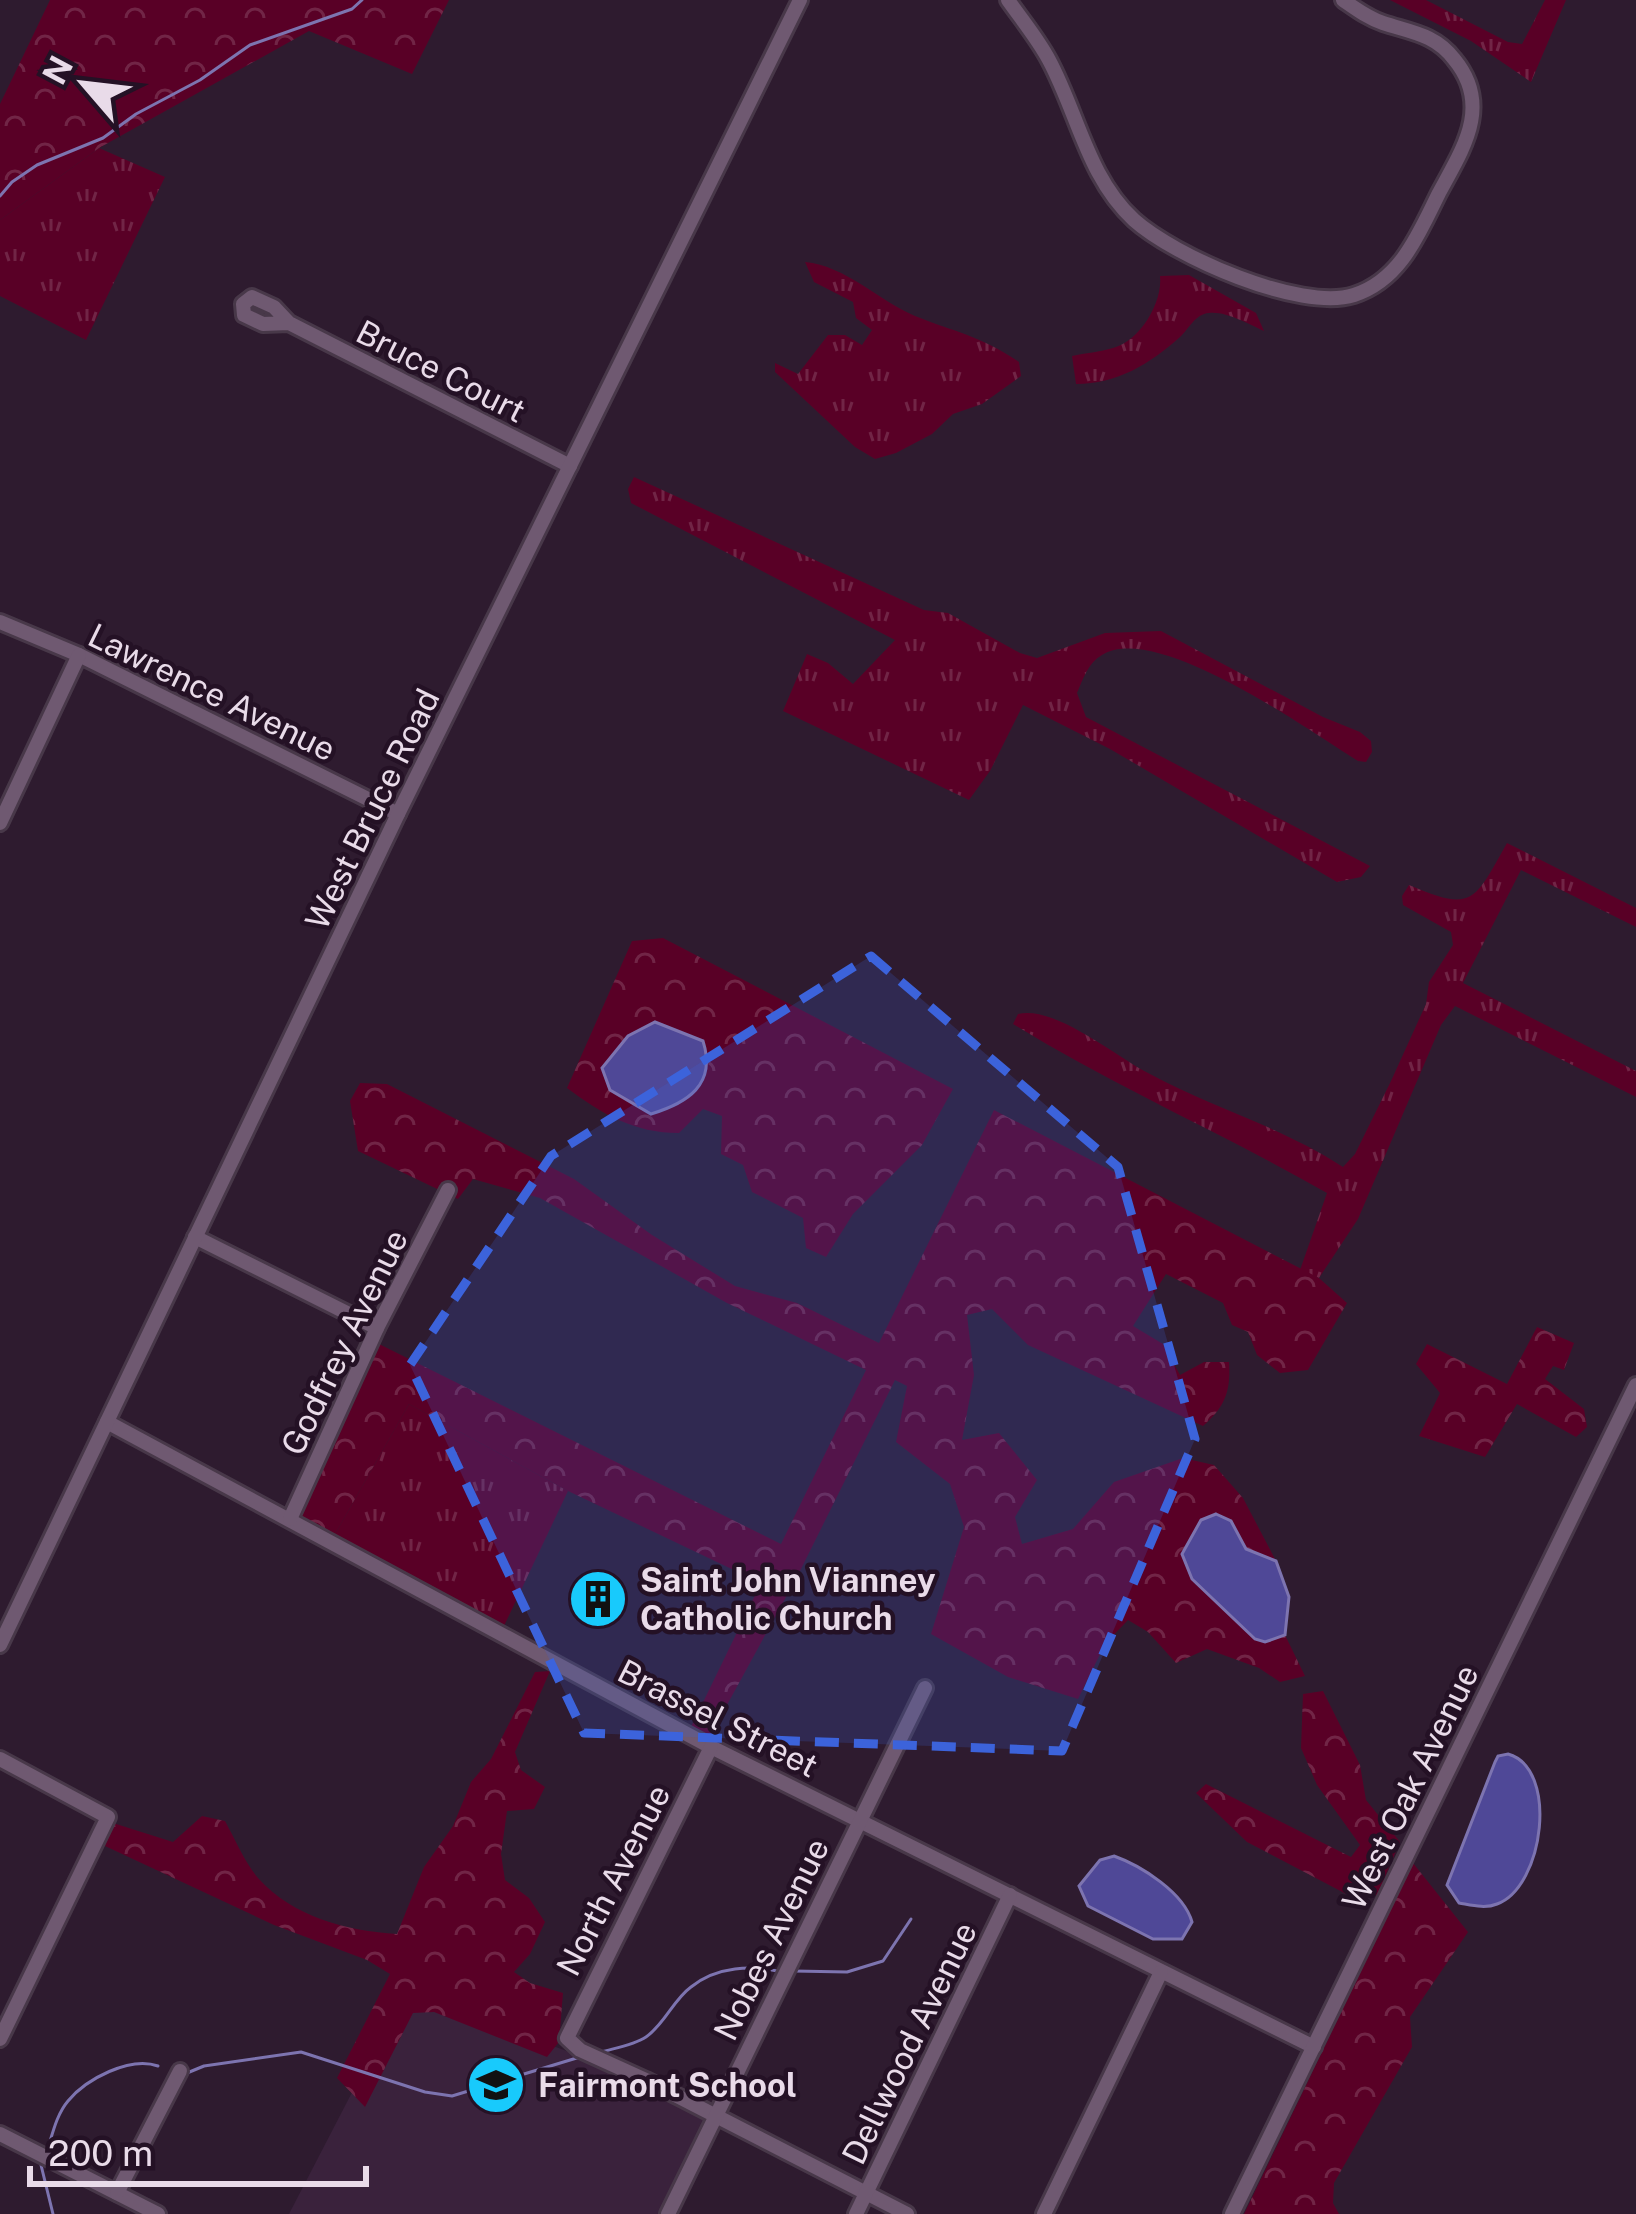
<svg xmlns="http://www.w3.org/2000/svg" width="1636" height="2214" font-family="'Public Sans',sans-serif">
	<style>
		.built { fill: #3a223c }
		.grass { fill: url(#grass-tufts) }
		.forest { fill: url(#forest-crowns) }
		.water { fill: #4f4897; stroke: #7d74b0; stroke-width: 3 }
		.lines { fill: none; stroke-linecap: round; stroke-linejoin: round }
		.stream { stroke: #7d74b0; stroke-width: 3 }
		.minor-casing { stroke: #483849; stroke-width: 20 }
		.minor { stroke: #6f5971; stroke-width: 14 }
		.marked { fill: #3c63db; fill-opacity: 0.2; stroke: #3c63db; stroke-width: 9; stroke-dasharray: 24 15; stroke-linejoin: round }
		.labels { text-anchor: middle; stroke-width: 9; stroke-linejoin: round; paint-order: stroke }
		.street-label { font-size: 33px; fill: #e9dbe9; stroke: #241125 }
		.poi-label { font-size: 33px; font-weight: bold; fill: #e9dbe9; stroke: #241125; text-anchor: start }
	</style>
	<defs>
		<pattern id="grass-tufts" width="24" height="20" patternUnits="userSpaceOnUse" patternTransform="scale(3)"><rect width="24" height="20" fill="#590026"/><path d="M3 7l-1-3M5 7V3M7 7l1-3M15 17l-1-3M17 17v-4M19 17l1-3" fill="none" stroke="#712546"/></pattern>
		<pattern id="forest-crowns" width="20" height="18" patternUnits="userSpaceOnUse" patternTransform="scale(3)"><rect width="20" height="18" fill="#590026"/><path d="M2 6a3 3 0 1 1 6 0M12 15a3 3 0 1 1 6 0" fill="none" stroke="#712546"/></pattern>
	</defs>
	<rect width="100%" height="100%" fill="#2e1b2f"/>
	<polygon class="built" points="404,1992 564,2050 707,2120 662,2214 289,2214"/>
	<g class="grass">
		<polygon points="1390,0 1426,0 1508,42 1522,44 1545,0 1566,0 1531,82 1471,41"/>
		<polygon points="99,148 165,177 86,340 0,296 0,220"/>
		<path d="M805 262C846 266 878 300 915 316 955 332 981 336 1019 362L1021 376 982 404 953 414 932 434 896 453 875 459 855 447 775 372V363L798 374 828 335H845L862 345 872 330 856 318 853 302 814 282Z"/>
		<path d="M1189 275 1256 313 1264 331C1248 324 1226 311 1209 313 1195 314 1189 329 1180 337 1150 364 1117 384 1076 384L1072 356C1085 353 1100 352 1113 348 1140 341 1163 302 1160 276Z"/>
		<path d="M634 477 924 610 948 613 1020 653 1037 658 1105 633 1161 631 1323 717 1360 732 1371 741 1372 752 1366 762 1358 761C1310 731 1156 621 1102 655 1088 663 1083 679 1077 693L1086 717 1370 866 1361 877 1337 882 1110 749 1023 705 990 771 969 800 783 711 807 654 828 663 853 684 895 640 631 503 628 489Z"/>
		<path d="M1507 843 1636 908V927L1521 870 1463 983 1636 1071V1097L1455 1006 1441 1025 1358 1219 1319 1278 1300 1270 1327 1193C1224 1134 1115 1087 1013 1024L1018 1014C1055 1005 1116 1057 1150 1074 1213 1108 1282 1127 1343 1167L1355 1154 1391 1081 1426 1004 1429 982 1453 945 1451 932 1403 905 1402 896 1409 885C1474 913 1474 901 1507 843Z"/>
		<polygon points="409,1404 568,1491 503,1628 334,1536"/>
	</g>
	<g class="forest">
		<polygon points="50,0 449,0 412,74 309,31 99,148 0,220 0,104"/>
		<path d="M663 938 953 1089 922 1145 853 1214 826 1257 806 1248 803 1218 752 1192 743 1165 721 1154 722 1116 703 1109 679 1133C634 1133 602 1114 567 1088L632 941Z"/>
		<path d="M360 1083 387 1084 574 1179 652 1235 735 1286 797 1303 879 1343 994 1110 1319 1278 1347 1303 1308 1370 1280 1373 1257 1355 1248 1332 1232 1325 1223 1303 1166 1274 1133 1326 1163 1344 1180 1375 1204 1362H1229C1231 1391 1225 1407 1203 1426L1028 1345 992 1309 967 1315 974 1375 962 1440 999 1433 1037 1480 1015 1517 1022 1544 1073 1529 1114 1482 1183 1458 1214 1465 1243 1498 1276 1561 1246 1549 1231 1521 1265 1642 1285 1635 1305 1676 1280 1682 1259 1668 1207 1649 1176 1663 1148 1632 1128 1620 1105 1644 1078 1699 1008 1677 931 1634 964 1527 950 1484 896 1442 907 1386 895 1380 798 1575 710 1736 691 1727 761 1583 568 1491 409 1404 334 1536 295 1515 377 1343 781 1544 866 1370 727 1303 540 1198 473 1179 458 1199 358 1151 350 1101Z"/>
		<polygon points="1537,1327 1574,1343 1564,1370 1553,1366 1545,1379 1584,1409 1587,1427 1576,1437 1517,1404 1485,1457 1419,1436 1440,1393 1416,1364 1427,1344 1507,1384"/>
		<path d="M550 1671 515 1752 521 1770 545 1787 534 1809 507 1811 501 1854 505 1880 529 1898 545 1922 530 1954 514 1972 530 1983 563 1993 559 2042 547 2057 434 2012 413 2013 365 2107 337 2078 390 1974 367 1960 274 1925 105 1846 113 1823 173 1842 202 1816 225 1821C235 1839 245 1863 258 1878 293 1917 347 1931 397 1934L424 1867 453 1826 471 1782 491 1759 535 1672Z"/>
		<polygon points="1323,1691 1360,1765 1366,1800 1400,1842 1377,1895 1350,1896 1247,1842 1196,1793 1206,1784 1351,1857 1360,1845 1317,1785 1301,1748 1303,1694"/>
		<polygon points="1413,1863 1468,1932 1410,2017 1412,2047 1334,2183 1333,2203 1339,2214 1244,2214"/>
	</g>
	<g class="water">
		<path d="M655 1022 703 1041C717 1085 687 1103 651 1114L610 1090 602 1068 628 1036Z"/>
		<polygon points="1216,1514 1231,1521 1246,1549 1276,1561 1289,1597 1285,1635 1265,1642 1255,1639 1192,1579 1182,1554 1201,1520"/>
		<path d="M1508 1754C1559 1768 1544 1887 1497 1904 1485 1909 1471 1905 1459 1903L1447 1885 1495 1762 1498 1756Z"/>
		<path d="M1114 1856C1142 1866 1184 1893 1192 1922L1182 1939H1153L1088 1906 1079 1886 1100 1860Z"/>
	</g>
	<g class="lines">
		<g class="stream">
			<polyline points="0,196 12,182 37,165 103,138 136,114 200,80 250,45 352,9 362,0"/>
			<polyline points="794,1971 847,1972 883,1961 911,1919"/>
			<path d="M601 2052C615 2048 634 2045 646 2037 665 2024 673 2000 691 1987 717 1966 752 1965 782 1972"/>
			<polyline points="187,2073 204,2066 301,2052 425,2092 452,2096 580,2057"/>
			<path d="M48 2148C53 2132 57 2114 68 2101 86 2079 130 2056 158 2066"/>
			<polyline points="41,2165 53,2214"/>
		</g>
		<defs>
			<g id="minor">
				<path d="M1008 0C1022 20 1038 39 1049 60 1078 114 1088 178 1134 220 1174 256 1300 312 1354 295 1401 280 1419 233 1439 193 1462 150 1493 106 1454 59 1435 34 1410 32 1383 23 1368 18 1356 9 1343 0"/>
				<polyline points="289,323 263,324 244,315 243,304 252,297 274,307 289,323 570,466"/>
				<polyline points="0,622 79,655 398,814"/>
				<polyline points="0,823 79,655"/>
				<polyline points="195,1237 377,1328"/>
				<polyline points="107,1422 711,1747 1314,2047"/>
				<polyline points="290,1519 377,1328 448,1190"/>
				<polyline points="0,1645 398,814 800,0"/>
				<polyline points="711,1747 567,2038 580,2050 646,2080 907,2214"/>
				<polyline points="0,1759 108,1817 0,2039"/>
				<polyline points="0,2134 158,2214"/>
				<polyline points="117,2193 180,2071"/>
				<polyline points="668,2214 925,1688"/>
				<polyline points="856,2214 1010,1895"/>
				<polyline points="1044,2214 1161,1972"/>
				<polyline points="1232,2214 1636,1385"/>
			</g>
		</defs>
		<use href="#minor" class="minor-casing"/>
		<use href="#minor" class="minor"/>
	</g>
	<path class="marked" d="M871 956 1118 1167 1195 1439 1062 1751 584 1733 410 1365 551 1156Z"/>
	<defs>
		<symbol id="building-disc" viewBox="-11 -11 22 22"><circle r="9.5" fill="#18cafc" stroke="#241125"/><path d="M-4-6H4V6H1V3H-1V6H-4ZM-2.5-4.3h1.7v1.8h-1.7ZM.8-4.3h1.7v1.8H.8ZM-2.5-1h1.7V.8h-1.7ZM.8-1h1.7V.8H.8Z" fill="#111"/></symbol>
		<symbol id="school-disc" viewBox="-11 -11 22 22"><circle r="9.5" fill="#18cafc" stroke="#241125"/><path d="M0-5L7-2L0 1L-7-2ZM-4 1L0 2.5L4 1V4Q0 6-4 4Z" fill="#111"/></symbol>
	</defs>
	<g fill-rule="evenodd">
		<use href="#building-disc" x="565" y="1566" width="66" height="66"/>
		<use href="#school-disc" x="463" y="2052" width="66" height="66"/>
	</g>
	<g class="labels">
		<g class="street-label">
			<text transform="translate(441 371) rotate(27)" y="12">Bruce Court</text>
			<text transform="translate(212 692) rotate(26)" y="12">Lawrence Avenue</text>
			<text transform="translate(372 809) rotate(-64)" y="12">West Bruce Road</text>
			<text transform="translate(344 1342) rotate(-64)" y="12">Godfrey Avenue</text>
			<text transform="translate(718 1718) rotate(27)" y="12">Brassel Street</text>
			<text transform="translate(1410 1787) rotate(-64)" y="12">West Oak Avenue</text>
			<text transform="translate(613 1880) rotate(-63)" y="12">North Avenue</text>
			<text transform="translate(771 1939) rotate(-64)" y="12">Nobes Avenue</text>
			<text transform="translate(909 2043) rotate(-64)" y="12">Dellwood Avenue</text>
		</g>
		<g class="poi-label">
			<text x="640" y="1592">Saint John Vianney<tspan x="640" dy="38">Catholic Church</tspan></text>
			<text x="538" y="2097">Fairmont School</text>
		</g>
	</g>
	<g transform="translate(84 84) rotate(298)" stroke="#241125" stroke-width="9" paint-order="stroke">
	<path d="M0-9L21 45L0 30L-21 45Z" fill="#e9dbe9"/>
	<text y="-18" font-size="33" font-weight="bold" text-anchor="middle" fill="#e9dbe9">N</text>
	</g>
	<path d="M30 2166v18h336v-18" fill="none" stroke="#e9dbe9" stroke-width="6"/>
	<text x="48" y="2166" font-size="36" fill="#e9dbe9" stroke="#241125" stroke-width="9" paint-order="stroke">200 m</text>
</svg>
